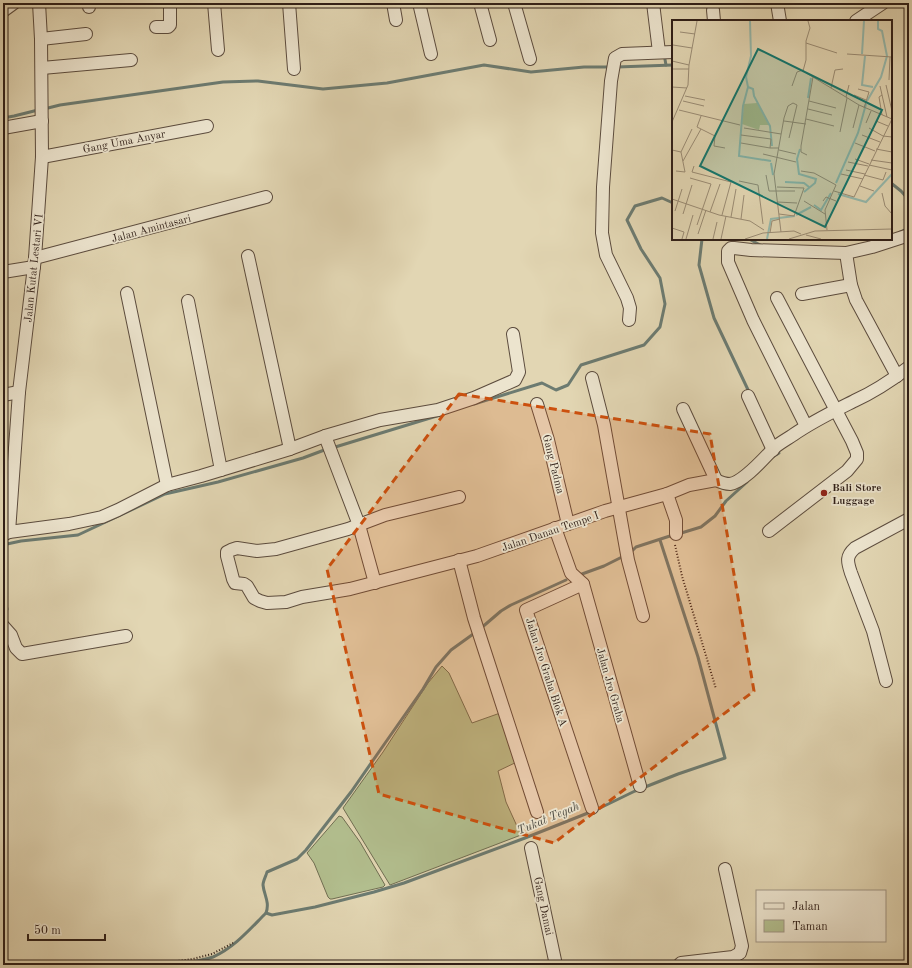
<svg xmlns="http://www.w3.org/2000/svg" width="912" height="968" font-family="'Old Standard TT',serif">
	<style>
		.green { fill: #b2be8e; stroke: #706e52 }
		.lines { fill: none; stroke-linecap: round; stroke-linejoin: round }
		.stream { stroke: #6c7b71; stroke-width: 3 }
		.minor-casing { stroke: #5c4c3e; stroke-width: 14 }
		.path { stroke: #2f1e17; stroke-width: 2; stroke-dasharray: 1 2; stroke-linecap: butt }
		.minor { stroke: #ece4ce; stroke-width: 12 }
		.marked { fill: #cc500e; fill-opacity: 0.2; stroke: #cc500e; stroke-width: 3; stroke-dasharray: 8 5; stroke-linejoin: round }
		.poi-dot { fill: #8f2418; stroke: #ece4ce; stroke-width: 1.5 }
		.labels { text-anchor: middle; stroke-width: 3.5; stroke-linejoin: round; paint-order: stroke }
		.street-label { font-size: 11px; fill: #2f1e17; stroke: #ece4ce }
		.poi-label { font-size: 11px; font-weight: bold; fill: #2f1e17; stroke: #ece4ce; text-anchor: start }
		.water-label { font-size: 12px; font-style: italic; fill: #4e4c44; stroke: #ece4ce }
		.inset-river { fill: none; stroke: #95b9ad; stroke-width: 2 }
		.inset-road { fill: none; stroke: #9a8c75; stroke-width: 1 }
		.view { fill: #0f766e; fill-opacity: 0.15; stroke: #0f766e; stroke-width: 2 }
		.inset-edge { fill: none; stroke: #2f1e17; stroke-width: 2 }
	</style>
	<rect width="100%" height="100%" fill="#e2d6b3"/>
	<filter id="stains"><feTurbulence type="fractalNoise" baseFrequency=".005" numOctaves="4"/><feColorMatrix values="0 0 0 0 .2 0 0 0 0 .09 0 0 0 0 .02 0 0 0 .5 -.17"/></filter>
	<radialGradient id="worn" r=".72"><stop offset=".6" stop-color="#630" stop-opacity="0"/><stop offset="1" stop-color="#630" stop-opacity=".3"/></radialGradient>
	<g class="green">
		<polygon points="442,666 449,673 472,723 503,712 519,761 498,771 506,802 521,835 390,885 343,808 383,752 428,683"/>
		<polygon points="339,816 342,817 360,842 385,885 383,887 332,899 330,899 328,897 314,863 307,853"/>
	</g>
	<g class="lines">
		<g class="stream">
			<polyline points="664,54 666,65"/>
			<polyline points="617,67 673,65"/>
			<polyline points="44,109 60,105 223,82 258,81 323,89 387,83 484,65 531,72 584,67 611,67"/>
			<polyline points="3,118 14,116 38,110"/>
			<polyline points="891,183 901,191 909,200"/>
			<polyline points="900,232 909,228"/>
			<polyline points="702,239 699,265 714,318 750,394"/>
			<polyline points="749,239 762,246"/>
			<polyline points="474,404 542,383 556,390 568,385 581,365 644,345 660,327 665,304 660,278 641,249 627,220 635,206 662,198 673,203"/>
			<polyline points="332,448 440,415"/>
			<polyline points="771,458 779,453"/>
			<polyline points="678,534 701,527 715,516 726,501 747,482"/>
			<polyline points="3,548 7,544 21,541 78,535 165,494 218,482 303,458 327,449"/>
			<polyline points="631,552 636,547 673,535"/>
			<polyline points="582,574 604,566 624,556"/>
			<polyline points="3,592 7,609 3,621"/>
			<polyline points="480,629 501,611 511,605 566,580"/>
			<polyline points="266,913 272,915 315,907 374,892 404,883 525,838 598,809 635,791 678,774 725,758 698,657 660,540"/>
			<path d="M170 965C184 963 199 962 213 957 234 948 250 929 266 913 270 902 264 895 263 885 263 881 266 876 267 872L297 859 306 850 351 792 383 746 423 689 436 667 451 650 476 632"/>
		</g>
		<defs>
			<g id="minor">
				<polyline points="89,3 89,7"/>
				<polyline points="214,3 218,50"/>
				<polyline points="289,3 294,69"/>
				<polyline points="393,3 396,20"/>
				<polyline points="419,3 431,54"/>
				<polyline points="480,3 490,40"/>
				<polyline points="514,3 530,59"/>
				<polyline points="653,3 659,52"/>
				<polyline points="777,3 780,21"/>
				<polyline points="713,10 714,21"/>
				<polyline points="3,11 14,3"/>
				<polyline points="856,21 883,3"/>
				<polyline points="156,27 168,27 170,25 170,3"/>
				<polyline points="41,39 86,34"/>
				<polyline points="42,68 131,60"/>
				<polyline points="3,128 42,121"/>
				<polyline points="42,157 207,126"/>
				<polyline points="846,253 851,285 856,300 897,376"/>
				<polyline points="248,256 290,449"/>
				<polyline points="35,258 266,197"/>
				<polyline points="3,272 34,267"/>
				<polyline points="127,293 167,485"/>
				<polyline points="802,294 851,285"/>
				<polyline points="188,301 221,470"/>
				<polyline points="629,320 630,308 627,298 606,255 602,233 603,187 611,81 615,58 622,54 673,52"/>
				<polyline points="592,378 604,425 628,560 643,616"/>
				<polyline points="3,395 19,392"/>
				<polyline points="748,396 773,450"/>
				<polyline points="537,404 548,440 568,524"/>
				<polyline points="683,409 716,480"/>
				<polyline points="806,426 753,320 728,262 728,251 731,248 734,248 751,250 846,253 872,247 909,235"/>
				<polyline points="325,436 359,525 375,583"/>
				<polyline points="667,494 676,520 676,534"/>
				<path d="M459 497 385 515 348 529 276 549 257 551 237 548 231 550 227 552V556L233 579 235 583 244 584 247 586 254 598 260 601 267 603 286 602 302 597 350 589 477 556 605 511 667 494 689 485 716 480C720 482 725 484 730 484 744 482 765 457 775 447 780 443 787 439 793 435 813 421 832 412 854 401 874 392 892 380 909 367"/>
				<polyline points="555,528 571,573 583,584 526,610 592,808"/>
				<polyline points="769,531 847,471 857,459 857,453 852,441 777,298"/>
				<polyline points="9,532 19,392 35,258 42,157 41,39 39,3"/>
				<polyline points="3,535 9,532 69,524 102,517 118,510 167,485 201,476 290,449 325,436 380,420 438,410 474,398 515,380 519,372 513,334"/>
				<polyline points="459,560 474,618 537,812"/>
				<polyline points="583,584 640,786"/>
				<polyline points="3,626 11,635 16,648 22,654 126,636"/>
				<path d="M886 681 873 631 851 573C847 561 846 556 855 548L909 519"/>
				<polyline points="531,848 556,965"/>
				<polyline points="679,965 681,963 733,957 740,953 742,946 725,869"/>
			</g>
		</defs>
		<use href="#minor" class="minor-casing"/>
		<g class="path">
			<polyline points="675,545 682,576 716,689"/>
			<polyline points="146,965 193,959 212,954 233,943"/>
		</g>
		<use href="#minor" class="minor"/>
	</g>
	<path class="marked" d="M459 394 710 434 754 691 554 843 379 794 327 569Z"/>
	<circle class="poi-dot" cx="824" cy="493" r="4"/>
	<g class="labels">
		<g class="street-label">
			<text transform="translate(124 141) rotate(-11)" y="4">Gang Uma Anyar</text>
			<text transform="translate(151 228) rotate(-15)" y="4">Jalan Amintasari</text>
			<text transform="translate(33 268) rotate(-84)" y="4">Jalan Kutat Lestari VI</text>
			<text transform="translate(554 464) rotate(76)" y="4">Gang Padma</text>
			<text transform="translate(550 531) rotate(-19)" y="4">Jalan Danau Tempe I</text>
			<text transform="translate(547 672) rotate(72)" y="4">Jalan Jro Graha Blok A</text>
			<text transform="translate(611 685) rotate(74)" y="4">Jalan Jro Graha</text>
			<text transform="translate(544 906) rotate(78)" y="4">Gang Damai</text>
		</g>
		<g class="poi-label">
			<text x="832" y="491">Bali Store<tspan x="832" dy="13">Luggage</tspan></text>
		</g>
		<g class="water-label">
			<text transform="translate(548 818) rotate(-23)" y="4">Tukat Tegah</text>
		</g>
	</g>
	<g transform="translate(672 20)">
		<rect width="220" height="220" fill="#e2d6b3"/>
		<path d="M85 83 97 105H88L87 110 70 104 72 84Z" fill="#b2be8e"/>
		<path class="inset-river" d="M78 1 79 36 74 57 76 67 71 86 67 136 99 141M190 34 192 1M193 36 190 65 201 67M76 67 81 69 82 76 98 106 100 126M136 78 139 58M195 81 209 57 215 36 210 11 206 9V1M128 129 125 139 127 154 144 159 143 163 132 172M99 143 101 155M113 162 132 163 137 167M164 163 186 113 194 84M166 174 194 182 220 154M142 185 149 190 159 173M124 195 139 187M95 219 99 199 123 196"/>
		<path class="inset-road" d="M136 1 138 8 134 21V40L131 51 187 85 220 99 182 177 162 171M8 12 23 14M134 23 165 33M1 25 20 28M175 34 220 37M0 41 17 45M0 49H17M217 60 218 37M214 65 220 91M120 66 125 52 131 50M208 66 215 97M0 67 15 68M159 68 163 50 171 49M186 69 197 72 192 88M182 75 194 80M13 76 33 80M174 77 177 65M11 81 32 86M137 81 164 88M136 89 160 95M7 90 68 105M210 95 207 77 210 75M29 96 25 107 43 116 42 126 53 128M134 99 162 106M112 101 134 104M204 101 216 106M0 102 16 65 17 45 25 1M194 103 199 91M72 108 109 114M181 108 187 85M197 108 211 116 220 117M168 112 175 78M69 115 99 119 98 128H107M190 115 208 122M69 123 98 128M183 123 203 131M204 129 220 132M0 130 9 132 20 109M107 130 124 134M91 134 124 142M135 135 129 132V126L141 57M183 139 197 144M199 140 220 143M11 141 29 109M176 142 196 146M197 145 220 150M22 146 20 152 59 162 50 195M174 150 193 154M4 151 13 152 9 132M129 151 142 153 164 165 153 190 155 210M169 154 191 159M94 155 97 171H123M192 155 211 160 214 152M18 158 39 164 25 205M67 161 86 165 91 204M188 166 202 171M105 167 132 168 122 196 107 194M210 173 213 186 220 194M0 179 47 195 78 201 92 210M132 181 153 194M151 181 154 177 164 181M105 182 125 183M3 191 10 169M38 192 48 164M11 194 20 165M59 197 64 169M69 199 72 175M0 208 12 212 10 219M109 212 102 154 112 98 116 86 121 83 125 85 117 118M98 213 100 201 108 199M26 214 34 190M134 215 149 219M14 219 21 195M41 219 45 202M49 219 54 196M73 219 91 213 122 211 129 214M117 219 143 211 220 209"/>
		<path class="view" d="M86 29 210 90 153 207 28 146Z"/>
		<rect width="220" height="220" class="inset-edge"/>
	</g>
	<rect width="912" height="968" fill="none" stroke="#e2d6b3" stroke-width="16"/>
	<rect x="4" y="4" width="904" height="960" fill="none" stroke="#2f1e17" stroke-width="2"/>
	<rect x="8" y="8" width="896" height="952" fill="none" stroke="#2f1e17"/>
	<rect x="756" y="890" width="130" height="52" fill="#ece4ce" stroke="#a09585"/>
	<rect x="764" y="903" width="20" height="6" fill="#ece4ce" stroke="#a09585"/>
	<text x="792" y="910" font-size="12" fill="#2f1e17">Jalan</text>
	<rect x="764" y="920" width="20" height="12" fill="#b2be8e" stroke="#a09585"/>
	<text x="792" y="930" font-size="12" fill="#2f1e17">Taman</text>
	<path d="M28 934v6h77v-6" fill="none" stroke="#2f1e17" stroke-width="2"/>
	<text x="34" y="934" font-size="12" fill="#2f1e17" stroke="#ece4ce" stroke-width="3" paint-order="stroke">50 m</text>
	<rect width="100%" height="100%" filter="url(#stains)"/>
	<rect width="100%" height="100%" fill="url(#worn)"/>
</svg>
